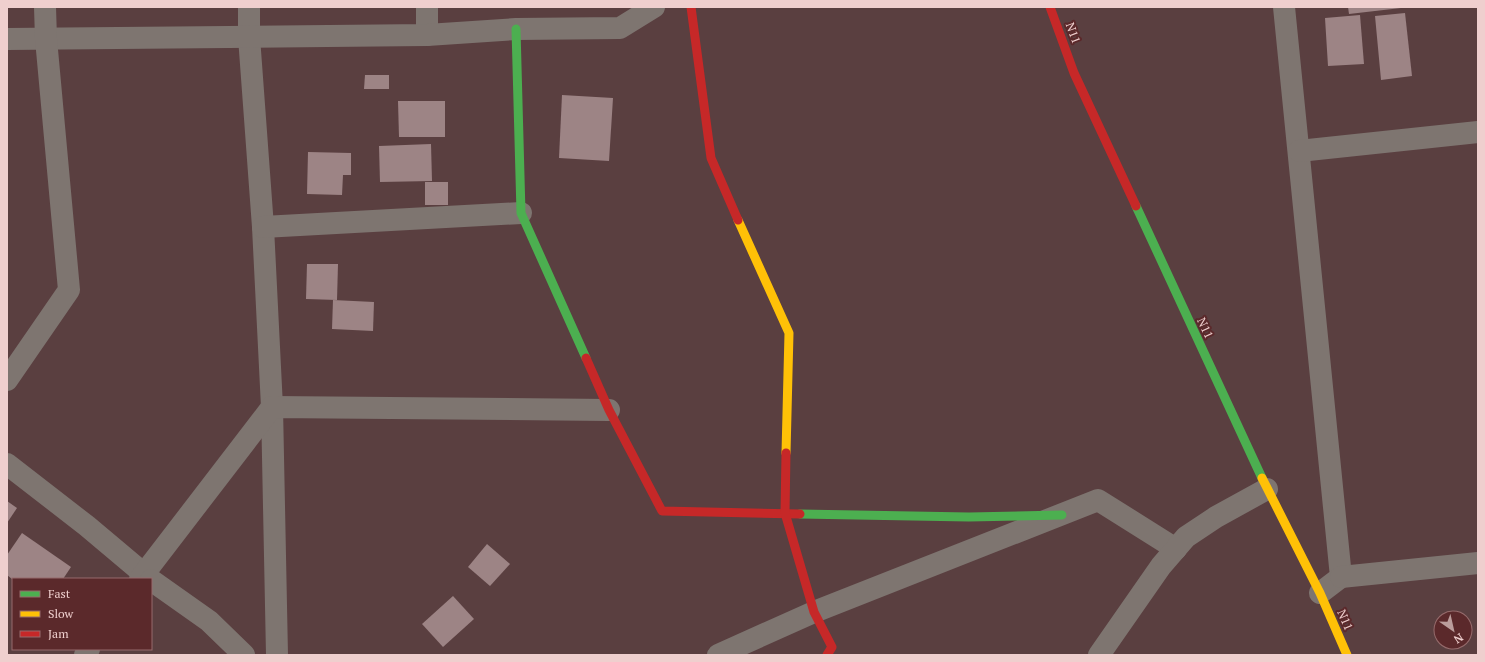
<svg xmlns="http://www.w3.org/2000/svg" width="1485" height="662" font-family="'PT Serif',serif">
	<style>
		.building { fill: #9d8485 }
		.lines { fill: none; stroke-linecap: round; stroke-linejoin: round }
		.street { stroke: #7e7570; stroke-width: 22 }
		.fast { stroke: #4caf50; stroke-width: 9 }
		.slow { stroke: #ffc107; stroke-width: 9 }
		.jam { stroke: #c62828; stroke-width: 9 }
		.labels { text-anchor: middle; stroke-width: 4; stroke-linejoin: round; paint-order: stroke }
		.street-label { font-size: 12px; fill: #efcfce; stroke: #5b292b }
	</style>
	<rect width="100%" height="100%" fill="#5a3f40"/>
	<g class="building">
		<polygon points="1348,7 1401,7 1401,8 1349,14"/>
		<polygon points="1405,13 1412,76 1381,80 1375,16"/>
		<polygon points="1360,15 1364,64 1328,66 1325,18"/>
		<polygon points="365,75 389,75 389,89 364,89"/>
		<polygon points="562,95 613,98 609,161 559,158"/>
		<polygon points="398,101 445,101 445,137 399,137"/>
		<polygon points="431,144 432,181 380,182 379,146"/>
		<polygon points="308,152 351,153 351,175 343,175 342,195 307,194"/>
		<rect x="425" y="182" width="23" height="23"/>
		<polygon points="307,264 338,264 337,300 306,299"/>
		<polygon points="333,300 374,302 373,331 332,329"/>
		<polygon points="7,501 17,508 7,523"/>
		<polygon points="22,533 71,567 63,579 12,579 7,575 7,555"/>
		<polygon points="487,544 510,564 490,586 468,567"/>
		<polygon points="453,596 474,619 443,647 422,624"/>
	</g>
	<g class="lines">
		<g class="street">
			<polyline points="249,7 249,37 263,227 272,407 277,655"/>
			<polyline points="1284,7 1341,577 1320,593"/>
			<polyline points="427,35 427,7"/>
			<polyline points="7,39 427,35 516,29 620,28 654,7"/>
			<polyline points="1299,151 1478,132"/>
			<polyline points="263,227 521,213"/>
			<polyline points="7,380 69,290 46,39 45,7"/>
			<polyline points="7,464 87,526 150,579"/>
			<polyline points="1341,577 1478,563"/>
			<polyline points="140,579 272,407 609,410"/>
			<polyline points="151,580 209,621 244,655"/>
			<polyline points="85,655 89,649"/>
			<polyline points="718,655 814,612 1098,500 1176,549"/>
			<polyline points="1099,655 1161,566 1186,537 1216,517 1267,489"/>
		</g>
		<g class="fast">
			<polyline points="516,29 521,213 586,358"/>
			<polyline points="1136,206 1262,478"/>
			<polyline points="800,514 969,517 1062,515"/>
		</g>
		<g class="slow">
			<polyline points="738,220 789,333 786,453"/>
			<polyline points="1262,478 1320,593 1347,655"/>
		</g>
		<g class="jam">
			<polyline points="691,7 711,158 738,220"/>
			<polyline points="1050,7 1074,73 1136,206"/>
			<polyline points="586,358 609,410 662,511 800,514"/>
			<polyline points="786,453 785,513 814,612 832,647 827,655"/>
		</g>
	</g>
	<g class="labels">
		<g class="street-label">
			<text transform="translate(1073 33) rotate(70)" y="4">N11</text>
			<text transform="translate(1205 328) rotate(65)" y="4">N11</text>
			<text transform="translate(1345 620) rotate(67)" y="4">N11</text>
		</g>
	</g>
	<rect width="1485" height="662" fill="none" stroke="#efcfce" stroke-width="16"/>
	<rect x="12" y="578" width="140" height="72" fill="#5b292b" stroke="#966b6c"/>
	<rect x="20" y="591" width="20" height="6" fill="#4caf50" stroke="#966b6c"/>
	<text x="48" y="598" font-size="12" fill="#efcfce">Fast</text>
	<rect x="20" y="611" width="20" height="6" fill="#ffc107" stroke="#966b6c"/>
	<text x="48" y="618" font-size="12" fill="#efcfce">Slow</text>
	<rect x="20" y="631" width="20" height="6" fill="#c62828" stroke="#966b6c"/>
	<text x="48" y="638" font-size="12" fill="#efcfce">Jam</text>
	<g transform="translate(1453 630) rotate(146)"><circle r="19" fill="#5b292b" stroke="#966b6c"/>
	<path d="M0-3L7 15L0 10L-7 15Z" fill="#bb9d9c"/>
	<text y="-6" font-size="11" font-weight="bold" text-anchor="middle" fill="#efcfce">N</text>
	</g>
</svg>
